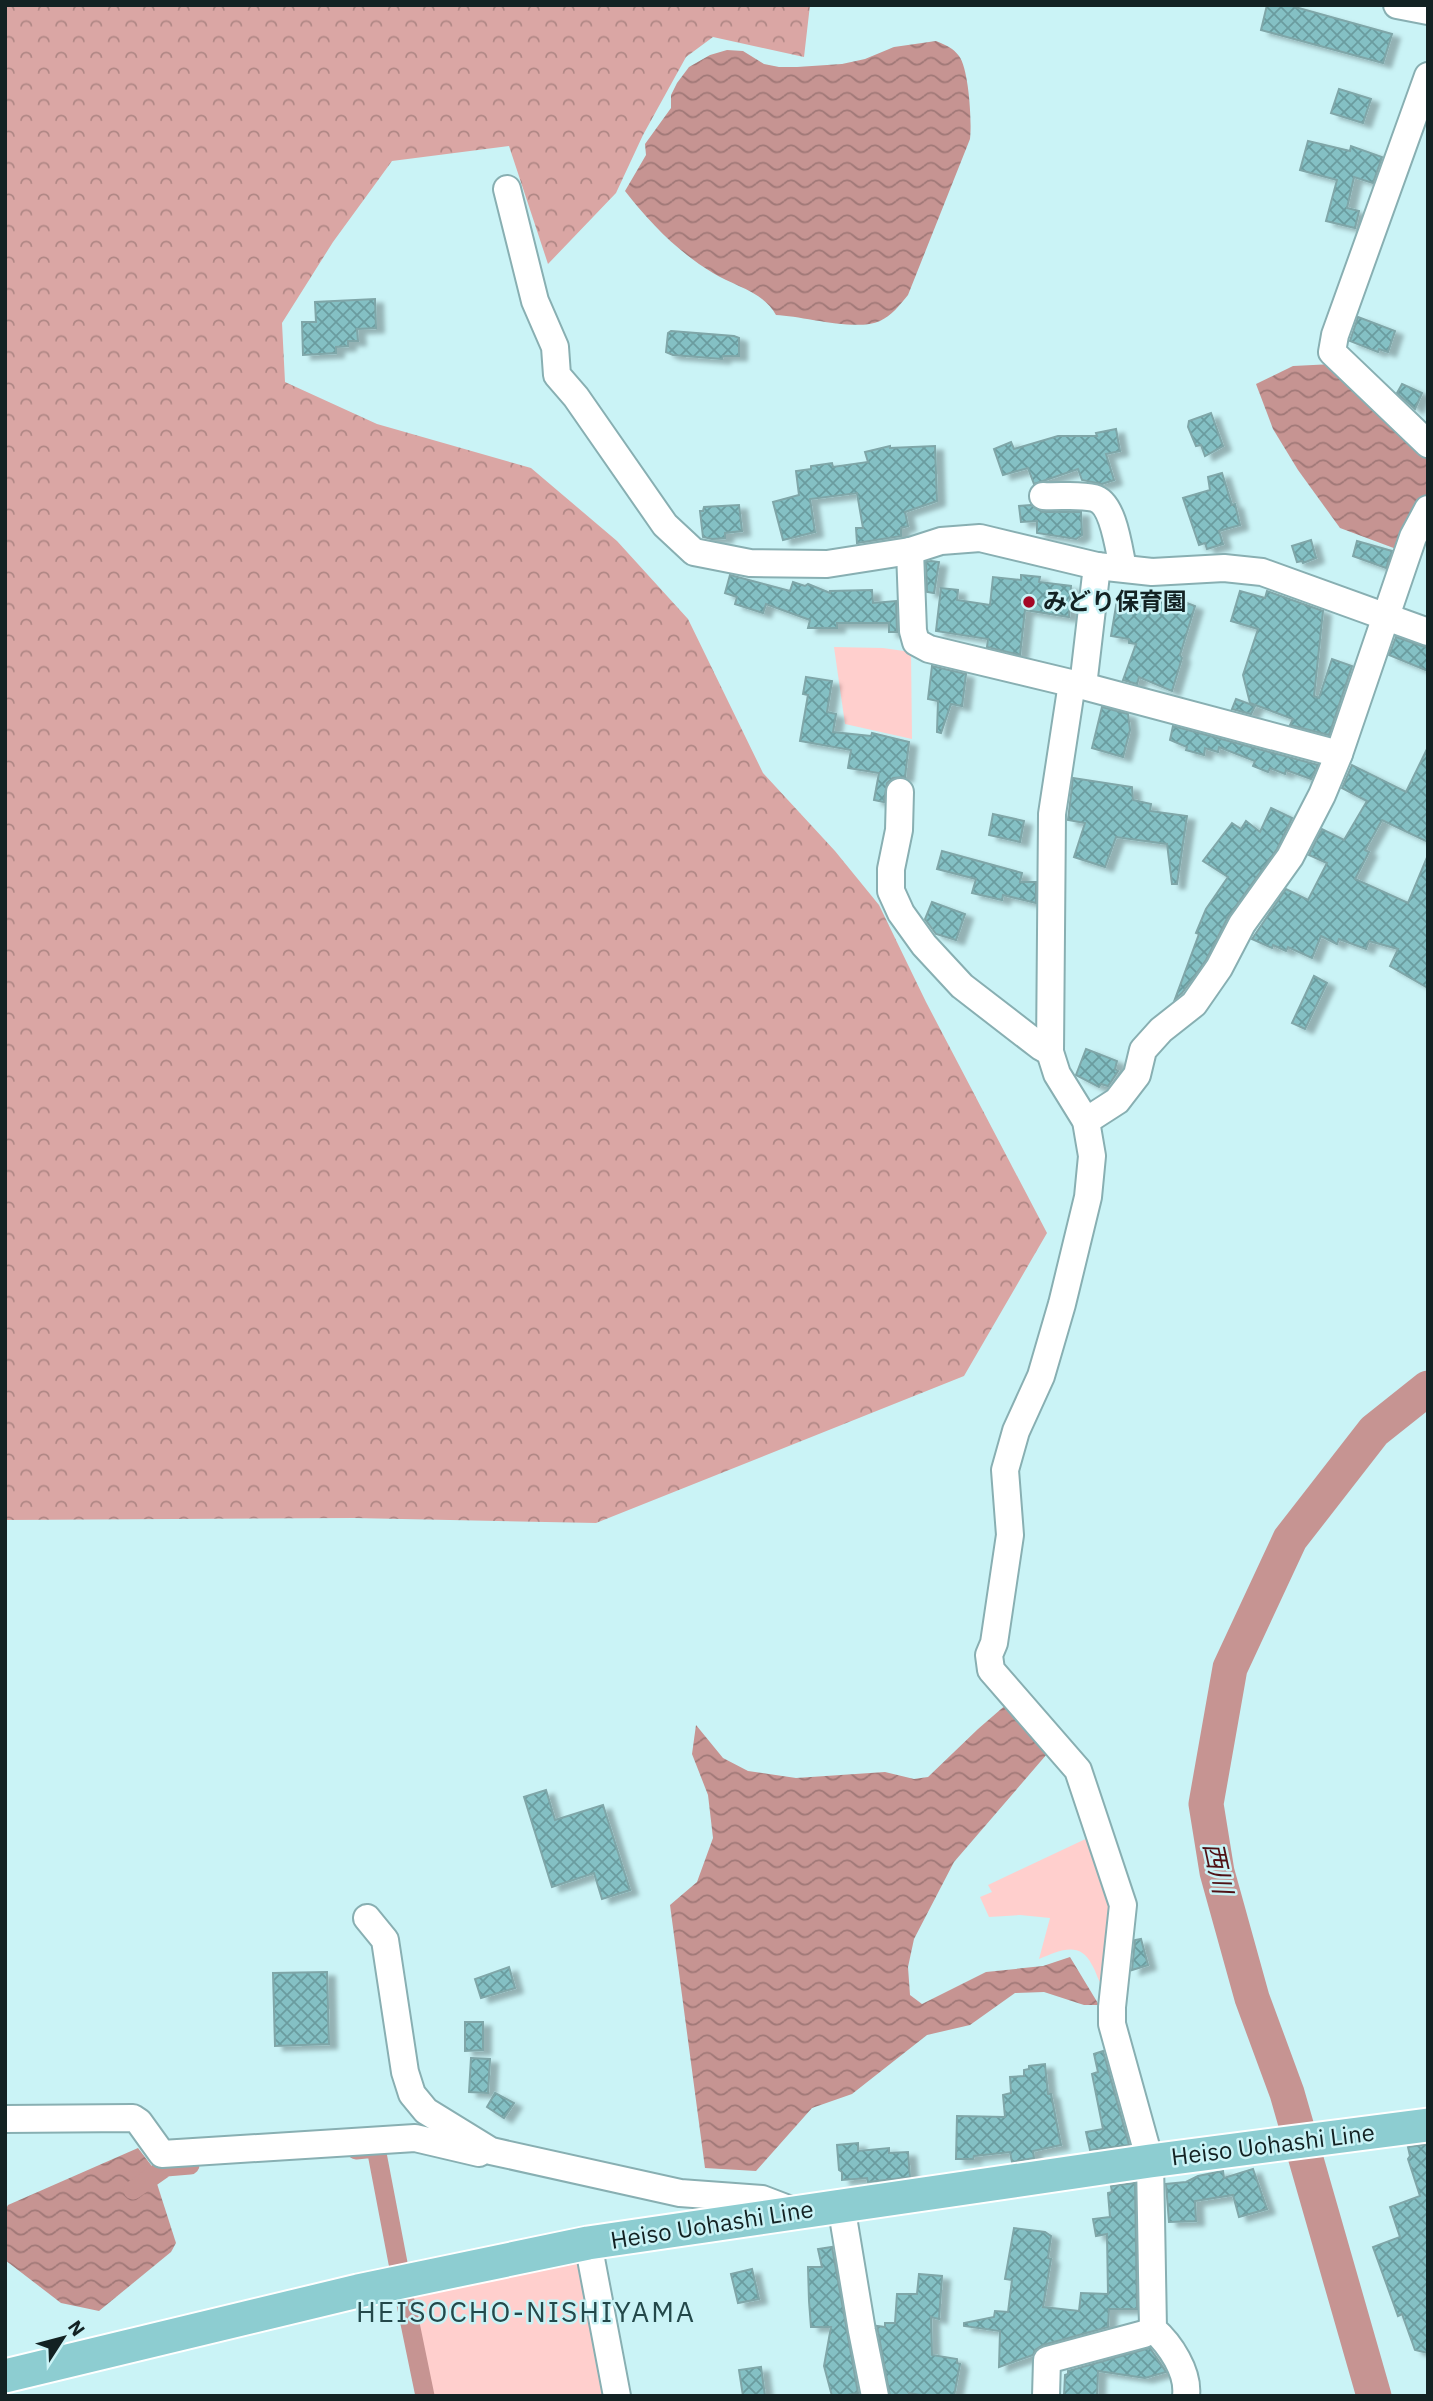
<svg xmlns="http://www.w3.org/2000/svg" width="1433" height="2401" font-family="'IBM Plex Sans','Noto Sans JP',sans-serif">
	<style>
		.grass { fill: #ffcfcd }
		.forest { fill: url(#forest-crowns) }
		.water { fill: url(#water-waves) }
		.lines { fill: none; stroke-linecap: round; stroke-linejoin: round }
		.canal { stroke: #c69492; stroke-width: 19 }
		.river { stroke: #c69492; stroke-width: 35 }
		.building { fill: url(#building-cross-hatch); stroke: #7fa6a8; stroke-width: 2; filter: url(#shadow) }
		.minor-casing { stroke: #88afb2; stroke-width: 30 }
		.major-casing { stroke: #fff; stroke-width: 37 }
		.minor { stroke: #fff; stroke-width: 26 }
		.major { stroke: #8dcdd1; stroke-width: 33 }
		.poi-dot { fill: #a40826; stroke: #caf3f6; stroke-width: 2.5 }
		.labels { text-anchor: middle; stroke-width: 5; stroke-linejoin: round; paint-order: stroke }
		.poi-label { font-size: 24px; font-weight: bold; fill: #132223; stroke: #caf3f6; text-anchor: start }
		.street-label { font-size: 24px; fill: #132223; stroke: #caf3f6 }
		.water-label { font-size: 26px; font-style: italic; fill: #4f1115; stroke: #caf3f6 }
		.quarter-label { font-size: 28px; letter-spacing: 2px; fill: #23484a; stroke: #caf3f6 }
	</style>
	<defs>
		<pattern id="forest-crowns" width="20" height="18" patternUnits="userSpaceOnUse" patternTransform="scale(1.75)"><rect width="20" height="18" fill="#daa6a4"/><path d="M2 6a3 3 0 1 1 6 0M12 15a3 3 0 1 1 6 0" fill="none" stroke="#b08785"/></pattern>
		<pattern id="water-waves" width="16" height="10" patternUnits="userSpaceOnUse" patternTransform="scale(1.75)"><rect width="16" height="10" fill="#c69492"/><path d="M0 5q4-4 8 0t8 0" fill="none" stroke="#a07877"/></pattern>
		<pattern id="building-cross-hatch" width="8" height="8" patternUnits="userSpaceOnUse" patternTransform="scale(1.75)"><rect width="8" height="8" fill="#84c0c4"/><path d="M0 0l8 8M0 8l8-8" fill="none" stroke="#6b9c9f"/></pattern>
		<filter id="shadow"><feDropShadow dx="8" dy="4.5" stdDeviation="2" flood-color="#0004"/></filter>
	</defs>
	<rect width="100%" height="100%" fill="#caf3f6"/>
	<g class="grass">
		<polygon points="834,647 883,648 911,652 912,739 845,724"/>
		<path d="M1094 1835 1110 1896 1106 1989C1096 1979 1098 1975 1092 1965 1080 1940 1059 1951 1039 1959L1050 1918 1020 1915 989 1917 980 1897 992 1892 988 1885Z"/>
		<polygon points="581,2254 608,2396 428,2396 410,2292"/>
	</g>
	<polygon class="forest" points="5,5 810,5 804,57 713,37 686,57 643,135 616,193 548,264 509,146 392,161 333,242 282,323 285,382 377,424 531,468 617,541 688,619 763,773 835,851 879,905 926,1002 1047,1233 964,1376 596,1523 354,1518 5,1520"/>
	<g class="water">
		<path d="M936 41C946 45 953 48 959 56 969 69 972 123 970 139L908 295C900 305 891 316 880 321 856 332 803 316 776 315 764 292 734 286 713 273 678 252 650 223 625 191L646 155 645 144 671 108V95L677 83 689 67 710 55 727 50 743 51 764 64 779 67H797L842 64 865 59 894 47Z"/>
		<polygon points="1333,364 1428,458 1428,495 1399,550 1340,528 1298,470 1273,429 1256,384 1293,366"/>
		<polygon points="1008,1703 1047,1754 954,1862 914,1939 908,1967 910,1995 922,2004 986,1972 1043,1966 1070,1957 1099,2005 1084,2005 1044,1992 1015,1993 970,2025 927,2035 852,2094 812,2108 756,2171 705,2168 670,1905 697,1882 713,1838 708,1795 692,1754 696,1725 723,1758 748,1771 796,1778 885,1772 914,1779 928,1777 978,1729"/>
		<polygon points="138,2148 151,2165 176,2243 171,2252 99,2311 61,2303 5,2260 5,2211 8,2205"/>
	</g>
	<g class="lines">
		<g class="canal">
			<polyline points="356,2150 376,2148 398,2263"/>
			<polyline points="133,2190 166,2167 190,2165"/>
			<polyline points="406,2304 425,2396"/>
		</g>
		<polyline class="river" points="1374,2396 1287,2093 1252,1998 1217,1872 1206,1804 1230,1668 1290,1539 1374,1431 1428,1388"/>
	</g>
	<g class="building">
		<polygon points="1267,5 1288,5 1392,34 1383,63 1261,30"/>
		<polygon points="1339,89 1371,99 1363,123 1331,113"/>
		<polygon points="1308,141 1350,151 1351,146 1382,157 1373,183 1354,177 1347,208 1359,211 1355,228 1326,221 1337,180 1300,170"/>
		<polygon points="375,299 376,328 357,329 358,341 348,341 348,346 336,347 336,353 303,355 302,322 316,322 315,302"/>
		<polygon points="1358,317 1395,331 1388,352 1379,349 1378,352 1350,341"/>
		<polygon points="671,331 734,336 739,338 739,356 723,356 722,359 673,355 666,352 668,333"/>
		<polygon points="1402,384 1422,393 1415,409 1397,393"/>
		<polygon points="1211,413 1223,446 1205,456 1201,445 1196,446 1188,427 1189,421"/>
		<polygon points="1116,429 1120,451 1106,454 1114,480 1102,484 1082,480 1078,469 1034,484 1028,468 1003,475 994,449 1011,442 1014,449 1058,436 1097,436 1096,433"/>
		<polygon points="890,446 890,448 935,446 937,501 905,512 908,526 901,528 901,536 857,543 856,528 863,528 857,493 810,499 815,532 783,540 773,502 799,495 796,471 811,469 811,466 832,463 833,467 868,462 865,452"/>
		<polygon points="1222,473 1232,505 1235,504 1240,525 1219,531 1223,544 1207,549 1205,543 1199,545 1183,498 1210,490 1208,477"/>
		<polygon points="739,505 742,531 725,533 725,538 712,539 703,537 700,511 703,511 704,507"/>
		<polygon points="1031,505 1042,512 1081,512 1082,535 1076,539 1037,533 1037,521 1021,522 1019,506"/>
		<polygon points="1311,540 1316,558 1303,563 1302,561 1297,562 1292,546"/>
		<polygon points="1357,541 1392,551 1386,568 1353,556"/>
		<polygon points="931,561 939,562 934,593 927,592 926,562"/>
		<polygon points="730,575 790,591 793,582 805,586 808,584 830,593 830,591 872,590 873,603 896,601 897,632 889,632 889,623 837,623 837,628 808,628 810,620 766,604 763,613 735,604 737,597 725,593"/>
		<polygon points="1021,575 1040,577 1039,582 1071,586 1069,617 1025,610 1020,655 987,647 988,639 936,631 941,588 958,590 957,600 990,605 993,577 1021,580"/>
		<polygon points="1240,591 1265,598 1267,591 1323,611 1314,696 1319,698 1332,659 1352,666 1329,735 1290,725 1293,719 1250,703 1243,675 1258,629 1231,621"/>
		<polygon points="1174,598 1195,606 1180,655 1182,658 1172,691 1139,677 1137,684 1123,680 1136,644 1129,643 1129,639 1111,636 1117,600 1154,600 1172,603"/>
		<polygon points="1396,637 1428,648 1428,671 1389,655"/>
		<polygon points="932,666 966,674 962,706 951,704 941,733 937,732 938,701 928,699"/>
		<polygon points="806,677 832,681 827,712 836,714 833,732 871,736 872,733 909,742 905,777 893,778 887,783 884,802 874,800 879,773 848,768 851,750 800,741 808,695 803,694"/>
		<polygon points="1236,699 1255,706 1251,714 1232,709"/>
		<polygon points="1102,707 1128,714 1130,730 1123,757 1092,748"/>
		<polygon points="1173,726 1318,765 1311,779 1286,770 1285,774 1270,768 1268,772 1253,766 1255,761 1219,747 1218,752 1205,748 1204,755 1186,750 1187,747 1170,740"/>
		<polygon points="1428,747 1428,842 1382,820 1365,850 1369,852 1355,879 1408,903 1428,855 1428,988 1390,966 1398,949 1369,941 1366,949 1339,939 1337,944 1321,936 1312,958 1288,947 1286,951 1273,945 1272,948 1252,939 1286,889 1308,900 1327,863 1309,855 1322,829 1344,840 1367,801 1342,788 1352,765 1406,792"/>
		<polygon points="1073,778 1132,787 1133,800 1151,804 1150,811 1187,816 1177,884 1172,884 1167,844 1116,837 1105,867 1074,857 1085,823 1068,820"/>
		<polygon points="1271,808 1292,818 1277,849 1228,917 1206,960 1182,993 1175,999 1199,934 1196,933 1206,909 1228,877 1203,861 1232,823 1241,829 1246,821 1260,832"/>
		<polygon points="993,814 1024,821 1020,842 989,835"/>
		<polygon points="942,851 1022,873 1020,882 1036,882 1036,903 1003,895 1002,900 972,893 976,879 937,869"/>
		<polygon points="932,902 965,914 956,940 936,934 925,919"/>
		<polygon points="1314,976 1327,983 1305,1029 1292,1023"/>
		<polygon points="1086,1049 1117,1061 1115,1069 1118,1071 1108,1086 1101,1084 1099,1087 1076,1075"/>
		<polygon points="546,1790 555,1820 603,1805 630,1890 602,1899 594,1873 552,1887 524,1797"/>
		<polygon points="1141,1939 1148,1965 1132,1970 1135,1940"/>
		<polygon points="509,1967 515,1988 481,1998 475,1979"/>
		<polygon points="327,1972 329,2044 275,2046 273,1973"/>
		<polygon points="465,2022 483,2022 483,2050 465,2051"/>
		<polygon points="1103,2051 1129,2145 1090,2150 1086,2132 1103,2129 1092,2074 1098,2072 1094,2054"/>
		<polygon points="471,2058 490,2059 488,2093 469,2092"/>
		<polygon points="1045,2064 1048,2094 1051,2094 1061,2145 1033,2151 1034,2158 1012,2162 1010,2152 974,2156 973,2159 956,2159 957,2116 1005,2117 1003,2095 1011,2093 1010,2077 1024,2076 1024,2070 1029,2069 1029,2066"/>
		<polygon points="495,2093 514,2103 504,2118 487,2107"/>
		<polygon points="858,2143 858,2151 889,2148 889,2153 908,2152 910,2177 868,2182 867,2178 842,2180 842,2172 839,2170 837,2145"/>
		<polygon points="1428,2144 1428,2353 1415,2350 1402,2314 1398,2316 1373,2247 1400,2237 1390,2207 1420,2196 1408,2159 1410,2156 1408,2147"/>
		<polygon points="1253,2169 1267,2209 1239,2217 1233,2195 1195,2201 1196,2221 1169,2222 1166,2184 1186,2182 1198,2176 1223,2171 1224,2178"/>
		<polygon points="1135,2183 1137,2309 1109,2309 1108,2327 1043,2345 1035,2350 1033,2355 999,2367 1000,2331 964,2326 964,2323 994,2317 995,2311 1008,2312 1012,2280 1005,2279 1014,2228 1045,2232 1051,2236 1048,2258 1051,2259 1043,2307 1079,2311 1081,2293 1108,2294 1107,2234 1096,2236 1093,2219 1110,2217 1108,2193 1112,2192 1111,2186"/>
		<polygon points="832,2247 858,2393 842,2396 832,2396 824,2366 831,2327 811,2327 809,2301 808,2267 822,2267 818,2249"/>
		<polygon points="752,2269 759,2299 738,2303 731,2274"/>
		<polygon points="919,2274 942,2276 939,2319 931,2317 932,2355 957,2359 957,2363 960,2364 954,2396 926,2396 909,2393 909,2396 890,2396 877,2326 885,2327 885,2323 895,2323 897,2294 917,2294"/>
		<polygon points="1150,2348 1166,2372 1145,2378 1098,2371 1097,2396 1064,2396 1065,2375 1068,2374 1068,2371"/>
		<polygon points="761,2367 765,2396 743,2396 739,2370"/>
	</g>
	<g class="lines">
		<defs>
			<g id="minor">
				<polyline points="1397,5 1428,11"/>
				<polyline points="1428,76 1335,335 1332,352 1428,444"/>
				<polyline points="507,189 535,301 555,347 557,375 576,397 665,525 694,552 750,563 827,564 910,551 941,541 980,538 1097,566 1152,572 1224,568 1262,572 1428,632"/>
				<path d="M1043 496C1059 497 1079 494 1094 498 1114 503 1119 551 1123 568"/>
				<polyline points="910,551 913,631 916,642 929,649 1083,686 1339,754"/>
				<path d="M1072 683 1052 814 1050 1052 1057 1074 1086 1121 1092 1156 1088 1197 1062 1304 1041 1376 1016 1431 1005 1470 1010 1535 994 1643 989 1655 991 1670 1078 1770 1123 1905 1112 2007V2024L1150 2161 1153 2329C1170 2344 1189 2372 1186 2396"/>
				<polyline points="1083,686 1097,566"/>
				<polyline points="900,792 899,830 891,869 891,891 901,913 924,945 962,986 1041,1047 1050,1052"/>
				<polyline points="1086,1121 1117,1101 1137,1075 1143,1050 1161,1030 1194,1004 1219,968 1242,924 1290,857 1322,795 1339,754 1413,537 1428,509"/>
				<polyline points="367,1918 385,1940 405,2072 412,2094 426,2111 491,2151 680,2193 762,2199 796,2212"/>
				<polyline points="5,2119 133,2118 139,2122 162,2154 415,2138 479,2153"/>
				<polyline points="841,2205 862,2331 875,2396"/>
				<polyline points="588,2243 617,2396"/>
				<polyline points="1046,2396 1047,2360 1144,2334 1153,2329"/>
			</g>
			<polyline id="major" points="5,2376 358,2291 588,2243 1150,2161 1428,2125"/>
		</defs>
		<use href="#minor" class="minor-casing"/>
		<use href="#major" class="major-casing"/>
		<use href="#minor" class="minor"/>
		<use href="#major" class="major"/>
	</g>
	<circle class="poi-dot" cx="1029" cy="602" r="7"/>
	<g class="labels">
		<g class="poi-label">
			<text x="1043" y="610">みどり保育園</text>
		</g>
		<g class="street-label">
			<text transform="translate(1273 2145) rotate(-7)" y="8">Heiso Uohashi Line</text>
			<text transform="translate(712 2225) rotate(-9)" y="8">Heiso Uohashi Line</text>
		</g>
		<g class="water-label">
			<text transform="translate(1218 1868) rotate(78)" y="9">西川</text>
		</g>
		<g class="quarter-label">
			<text x="526" y="2322">HEISOCHO-NISHIYAMA</text>
		</g>
	</g>
	<rect width="1433" height="2401" fill="none" stroke="#132223" stroke-width="14"/>
	<g transform="translate(63 2338) rotate(54)" stroke="#caf3f6" stroke-width="5" paint-order="stroke">
	<path d="M0-5L12 26L0 18L-12 26Z" fill="#132223"/>
	<text y="-10" font-size="19" font-weight="bold" text-anchor="middle" fill="#132223">N</text>
	</g>
</svg>
